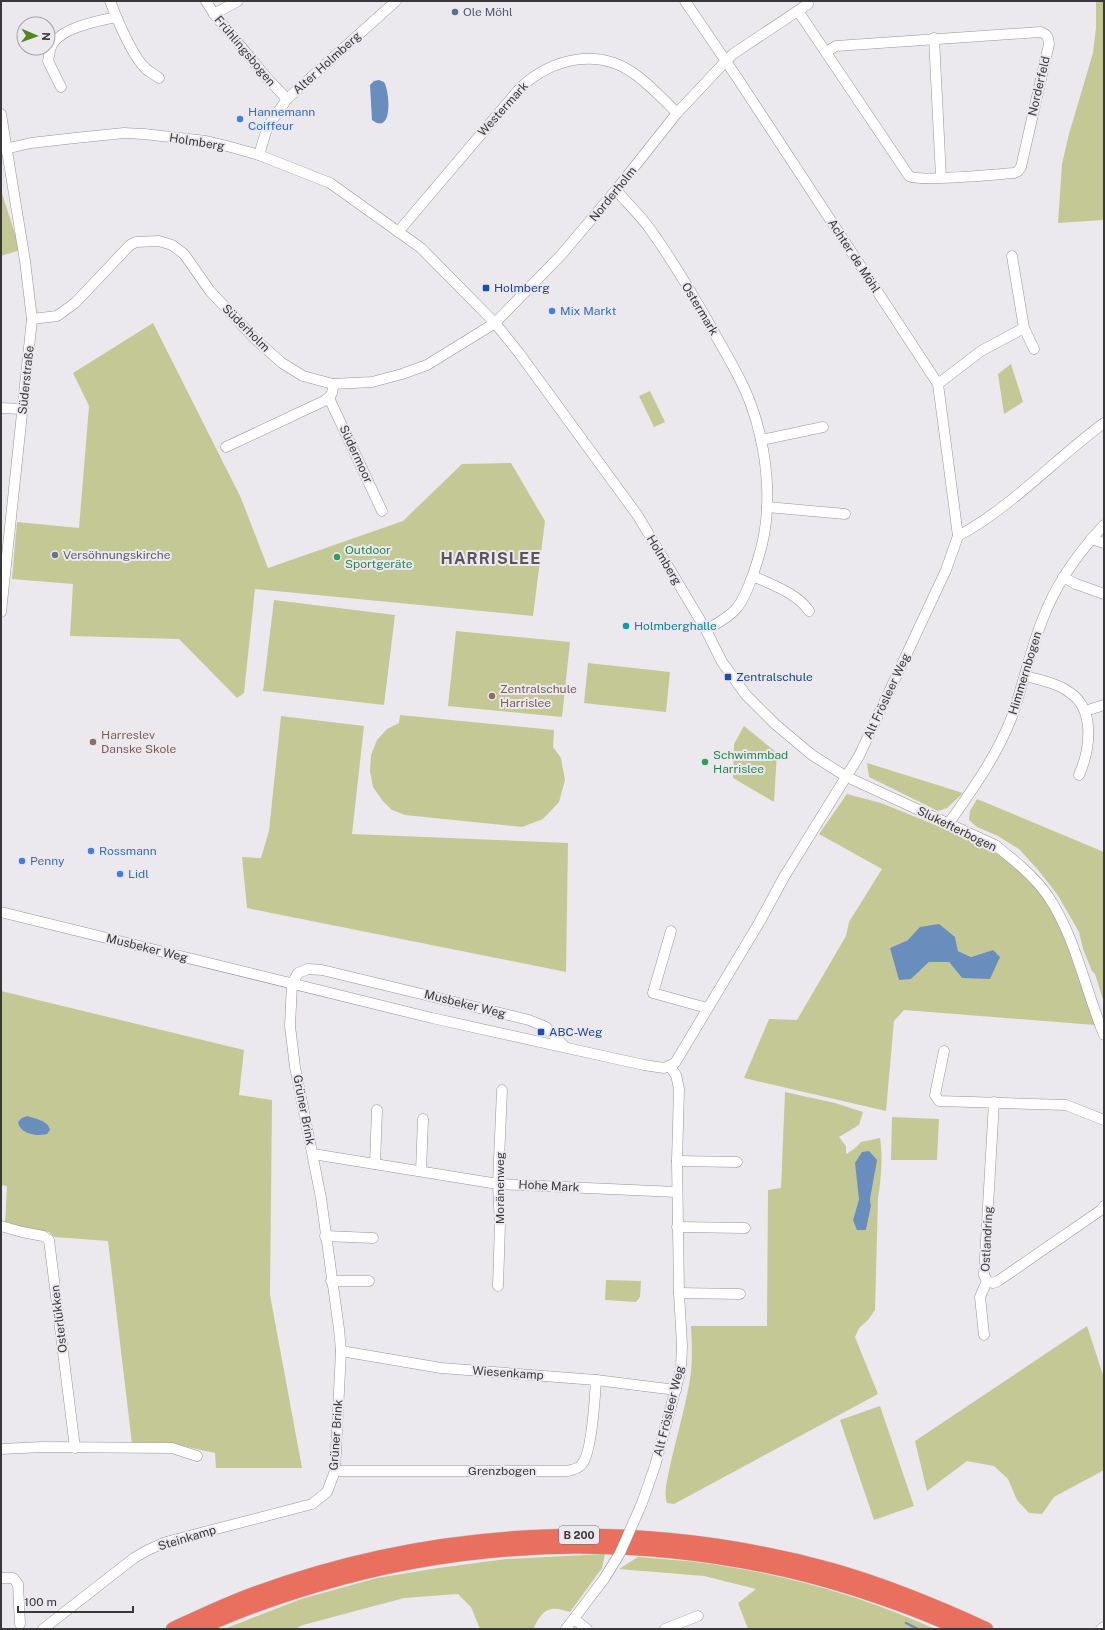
<svg xmlns="http://www.w3.org/2000/svg" width="1105" height="1630" font-family="'Public Sans',sans-serif">
	<style>
		.green { fill: #c4c895; fill-rule: evenodd }
		.water { fill: #698ebd }
		.lines { fill: none; stroke-linecap: round; stroke-linejoin: round }
		.stream { stroke: #698ebd; stroke-width: 2.5 }
		.minor-casing { stroke: #969398; stroke-width: 11 }
		.highway-casing { stroke: #c7c7c8; stroke-width: 15 }
		.minor { stroke: #fff; stroke-width: 10 }
		.highway { stroke: #e9705f; stroke-width: 14 }
		.minor-bridge-casing { stroke: #969398; stroke-width: 11; stroke-linecap: butt }
		.minor-bridge { stroke: #fff; stroke-width: 10 }
		.service-dot { fill: #5c6f8a; stroke: #ece9ee; stroke-width: 1.5 }
		.shop-dot { fill: #3f7fe0; stroke: #ece9ee; stroke-width: 1.5 }
		.transit-dot { fill: #1a4fb4; stroke: #ece9ee; stroke-width: 1.5 }
		.worship-dot { fill: #6b7280; stroke: #ece9ee; stroke-width: 1.5 }
		.leisure-dot { fill: #2e9e5b; stroke: #ece9ee; stroke-width: 1.5 }
		.culture-dot { fill: #0f9aa8; stroke: #ece9ee; stroke-width: 1.5 }
		.education-dot { fill: #8d6e63; stroke: #ece9ee; stroke-width: 1.5 }
		.labels { text-anchor: middle; stroke-width: 4; stroke-linejoin: round; paint-order: stroke }
		.shield { fill: #ece9ee; stroke: #6e6c6f; stroke-width: 1 }
		.shield-label { font-size: 11px; font-weight: bold; fill: #383739 }
		.service-label { font-size: 12px; fill: #4e5e75; stroke: #ece9ee; text-anchor: start }
		.street-label { font-size: 12px; fill: #383739; stroke: #ece9ee }
		.shop-label { font-size: 12px; fill: #366cbe; stroke: #ece9ee; text-anchor: start }
		.transit-label { font-size: 12px; fill: #164399; stroke: #ece9ee; text-anchor: start }
		.leisure-label { font-size: 12px; fill: #27864d; stroke: #ece9ee; text-anchor: start }
		.worship-label { font-size: 12px; fill: #5b616d; stroke: #ece9ee; text-anchor: start }
		.culture-label { font-size: 12px; fill: #0d838f; stroke: #ece9ee; text-anchor: start }
		.education-label { font-size: 12px; fill: #785e54; stroke: #ece9ee; text-anchor: start }
		.district-label { font-size: 16px; font-weight: bold; letter-spacing: 1px; fill: #58555a; stroke: #ece9ee }
	</style>
	<rect width="100%" height="100%" fill="#ece9ee"/>
	<g class="green">
		<polygon points="1096,1 1104,1 1104,220 1058,223 1062,164 1069,134 1093,53 1096,28"/>
		<polygon points="1,190 20,250 1,256"/>
		<polygon points="153,323 241,498 268,568 403,521 462,464 511,463 545,521 533,616 255,589 244,693 237,698 179,639 70,636 73,584 12,579 17,522 79,528 89,406 73,373"/>
		<polygon points="1011,364 1023,402 1004,414 998,374"/>
		<polygon points="650,391 665,422 654,427 639,396"/>
		<polygon points="274,600 395,615 384,705 263,691"/>
		<polygon points="456,631 570,642 562,717 448,706"/>
		<polygon points="588,663 670,672 666,712 584,703"/>
		<polygon points="400,715 554,730 553,747 561,758 565,780 559,802 543,819 522,827 405,815 392,810 382,800 373,787 370,771 371,755 377,740 387,729 399,723"/>
		<polygon points="281,716 364,726 352,834 568,843 566,972 247,908 242,857 261,858 269,831"/>
		<polygon points="744,726 777,753 774,802 733,778 734,744"/>
		<polygon points="867,763 963,793 947,808 938,811 869,777"/>
		<path d="M847 794 881 803 953 832 1004 857 1045 897 1069 944 1095 1025 904 1010 894 1021 886 1111 744 1078 769 1019 797 1020 846 936 849 922 882 869 819 834ZM955 937 958 951 971 957 993 950 962 978 949 962H929L911 979 890 948 908 940Z"/>
		<polygon points="977,799 1104,852 1104,1003 1095,974 1092,971 1083,949 1079,932 1057,894 1039,871 1019,849 998,836 977,827 969,820 970,811"/>
		<polygon points="1,991 244,1050 239,1095 272,1100 270,1295 302,1468 216,1468 215,1453 165,1442 132,1444 108,1241 54,1237 49,1232 5,1224 7,1186 1,1185"/>
		<path d="M785 1092 835 1103 863 1112 859 1125 839 1137 846 1146V1154L854 1149 861 1142 880 1138C883 1154 881 1182 878 1198L875 1310 868 1320 859 1328 855 1337 878 1394 674 1504 667 1503C663 1491 668 1478 670 1466 676 1439 684 1412 689 1385 693 1366 692 1346 691 1326H767L768 1190 781 1188ZM859 1199H870L871 1206 866 1230 853 1220Z"/>
		<polygon points="892,1117 939,1119 937,1160 891,1160"/>
		<polygon points="606,1280 641,1281 640,1297 636,1302 605,1300"/>
		<polygon points="1087,1326 1104,1378 1104,1470 1054,1497 1042,1514 1029,1513 1017,1500 1008,1479 994,1466 967,1461 927,1491 915,1441"/>
		<polygon points="880,1406 914,1506 874,1520 840,1420"/>
		<path d="M605 1554 602 1568 570 1612C558 1609 549 1605 540 1617 537 1621 535 1624 534 1629H480L471 1607 458 1594 404 1598 303 1625 295 1629H224L301 1599 377 1578 438 1568 506 1559Z"/>
		<path d="M638 1557C660 1559 682 1560 704 1563 783 1574 863 1596 935 1629H748L738 1603 756 1589 704 1576 619 1569Z"/>
	</g>
	<g class="water">
		<path d="M379 80 384 82C390 92 393 136 372 120L370 85 374 81Z"/>
		<polygon points="939,924 955,937 958,951 971,957 993,950 1000,957 990,979 962,978 949,962 929,962 911,979 899,980 890,948 908,940 920,927"/>
		<path d="M27 1116C35 1119 48 1120 50 1130L47 1134C37 1137 20 1134 18 1122L22 1118Z"/>
		<polygon points="869,1151 877,1160 870,1199 871,1206 866,1230 857,1230 853,1220 859,1199 855,1163 862,1152"/>
	</g>
	<g class="lines">
		<polyline class="stream" points="906,1623 918,1629"/>
		<defs>
			<g id="minor">
				<path d="M110 1C117 19 132 56 146 69 150 72 155 75 159 78"/>
				<polyline points="206,1 214,14 267,78 287,99"/>
				<path d="M798 11 909 176C917 182 999 174 1014 173L1018 171 1021 167 1049 44C1048 37 1048 35 1041 32L836 46 826 52"/>
				<polyline points="214,14 238,1"/>
				<polyline points="934,38 941,177"/>
				<path d="M61 87 48 61C49 56 50 47 53 43 64 27 98 21 116 17"/>
				<polyline points="1,114 25,261 32,319 1,612"/>
				<path d="M1 150 31 143 75 138 124 133 144 134 206 141 227 146 259 155 330 183 421 248 495 323 519 353 638 516 706 630 722 662 746 695 775 724 812 755 847 777 995 845C1014 860 1034 876 1048 896 1076 938 1085 989 1104 1035"/>
				<polyline points="259,155 267,128 287,99 396,1"/>
				<path d="M616 190C627 203 640 215 650 229 672 260 692 293 711 327 724 351 740 375 750 402 768 450 774 510 758 559 754 573 745 599 736 609 728 618 716 624 706 630"/>
				<path d="M398 232 521 87C553 58 599 47 636 75 651 86 664 100 677 113"/>
				<polyline points="1012,256 1024,328 1034,349"/>
				<polyline points="32,319 57,316 75,303 130,245 136,242 159,241 172,245 184,254 210,291 255,339 282,363 303,376 333,384 372,382 402,374 427,365 495,323 562,254 616,190 677,113 726,61 733,54 808,4"/>
				<polyline points="938,384 981,351 1024,328"/>
				<polyline points="329,398 382,511"/>
				<polyline points="1,408 23,409"/>
				<polyline points="761,440 823,427"/>
				<path d="M226 447 324 401C332 396 333 393 333 384"/>
				<polyline points="767,507 845,514"/>
				<path d="M958 536C1012 507 1055 459 1104 423"/>
				<polyline points="1091,539 1104,543"/>
				<path d="M753 576C772 585 797 593 809 611"/>
				<polyline points="1063,577 1076,584 1104,594"/>
				<path d="M1025 676C1040 680 1057 683 1069 692 1096 709 1090 750 1079 775"/>
				<polyline points="1085,711 1104,705"/>
				<path d="M949 823C972 790 996 757 1011 719 1023 687 1029 653 1042 621 1055 585 1078 553 1104 525"/>
				<polyline points="1,912 432,1018 644,1065 664,1068 675,1063 759,923 784,877 859,756 946,570 958,536 938,384 738,79 685,1"/>
				<polyline points="671,931 653,993 707,1008"/>
				<polyline points="944,1051 935,1095 939,1101 1066,1105 1104,1120"/>
				<polyline points="994,1102 984,1275 987,1281 993,1283 998,1281 1101,1210 1104,1206"/>
				<polyline points="313,1154 498,1184 677,1192"/>
				<polyline points="677,1161 737,1162"/>
				<polyline points="375,1164 377,1110"/>
				<polyline points="421,1171 423,1119"/>
				<polyline points="1,1226 22,1232 43,1236 49,1240 75,1448"/>
				<polyline points="677,1227 745,1228"/>
				<polyline points="325,1236 373,1238"/>
				<polyline points="331,1281 369,1281"/>
				<polyline points="498,1286 500,1224 498,1184 502,1090"/>
				<polyline points="679,1293 740,1294"/>
				<polyline points="984,1335 980,1297 987,1281"/>
				<polyline points="341,1351 441,1368 596,1380 676,1390"/>
				<polyline points="1,1449 42,1447 172,1448 197,1456"/>
				<path d="M335 1471H568C573 1469 579 1469 582 1464 592 1453 595 1397 596 1380"/>
				<polyline points="642,1503 655,1466 681,1369 682,1345 679,1293 677,1161 679,1089 676,1075 670,1067"/>
				<polyline points="1,1578 13,1578 18,1584 20,1624"/>
				<polyline points="574,1619 587,1629"/>
				<polyline points="43,1629 134,1558 148,1550 166,1542 312,1504 327,1492 335,1471 341,1351 339,1329 321,1198 295,1067 290,1026 292,984 298,973 308,969 322,970 529,1020 546,1027 565,1047"/>
				<polyline points="566,1629 604,1579"/>
				<polyline points="665,1629 698,1616"/>
				<polyline points="1101,1629 1104,1627"/>
			</g>
			<g id="highway">
				<path d="M173 1629C199 1617 224 1605 251 1595 437 1526 640 1517 832 1570 885 1585 936 1606 986 1629"/>
				<path d="M199 1629C236 1611 277 1597 317 1585 491 1533 676 1534 849 1587 887 1599 924 1612 960 1629"/>
			</g>
		</defs>
		<use href="#minor" class="minor-casing"/>
		<use href="#highway" class="highway-casing"/>
		<use href="#minor" class="minor"/>
		<use href="#highway" class="highway"/>
		<defs>
			<polyline id="minor-bridge" points="604,1579 620,1553 642,1503"/>
		</defs>
		<use href="#minor-bridge" class="minor-bridge-casing"/>
		<use href="#minor-bridge" class="minor-bridge"/>
	</g>
	<circle class="service-dot" cx="455" cy="12" r="4"/>
	<g class="shop-dot">
		<circle cx="240" cy="119" r="4"/>
		<circle cx="552" cy="311" r="4"/>
		<circle cx="91" cy="851" r="4"/>
		<circle cx="22" cy="861" r="4"/>
		<circle cx="120" cy="874" r="4"/>
	</g>
	<g class="transit-dot">
		<rect x="482" y="284" width="8" height="8" rx="2"/>
		<rect x="724" y="673" width="8" height="8" rx="2"/>
		<rect x="537" y="1028" width="8" height="8" rx="2"/>
	</g>
	<circle class="worship-dot" cx="55" cy="555" r="4"/>
	<g class="leisure-dot">
		<circle cx="337" cy="557" r="4"/>
		<circle cx="705" cy="762" r="4"/>
	</g>
	<circle class="culture-dot" cx="626" cy="626" r="4"/>
	<g class="education-dot">
		<circle cx="492" cy="696" r="4"/>
		<circle cx="93" cy="742" r="4"/>
	</g>
	<g class="labels">
		<rect class="shield" x="559" y="1526" width="40" height="18" rx="3"/>
		<g class="shield-label">
			<text x="579" y="1539">B 200</text>
		</g>
		<g class="service-label">
			<text x="463" y="16">Ole Möhl</text>
		</g>
		<g class="street-label">
			<text transform="translate(245 51) rotate(50)" y="4">Frühlingsbogen</text>
			<text transform="translate(327 63) rotate(-42)" y="4">Alter Holmberg</text>
			<text transform="translate(1039 86) rotate(-77)" y="4">Norderfeld</text>
			<text transform="translate(503 109) rotate(-48)" y="4">Westermark</text>
			<text transform="translate(197 142) rotate(9)" y="4">Holmberg</text>
			<text transform="translate(613 194) rotate(-51)" y="4">Norderholm</text>
			<text transform="translate(854 256) rotate(57)" y="4">Achter de Möhl</text>
			<text transform="translate(700 309) rotate(59)" y="4">Ostermark</text>
			<text transform="translate(246 328) rotate(45)" y="4">Süderholm</text>
			<text transform="translate(26 380) rotate(-84)" y="4">Süderstraße</text>
			<text transform="translate(356 454) rotate(65)" y="4">Südermoor</text>
			<text transform="translate(664 560) rotate(59)" y="4">Holmberg</text>
			<text transform="translate(1025 673) rotate(-73)" y="4">Himmernbogen</text>
			<text transform="translate(887 696) rotate(-65)" y="4">Alt Frösleer Weg</text>
			<text transform="translate(957 829) rotate(26)" y="4">Slukefterbogen</text>
			<text transform="translate(147 948) rotate(14)" y="4">Musbeker Weg</text>
			<text transform="translate(465 1004) rotate(14)" y="4">Musbeker Weg</text>
			<text transform="translate(304 1110) rotate(79)" y="4">Grüner Brink</text>
			<text transform="translate(549 1186) rotate(3)" y="4">Hohe Mark</text>
			<text transform="translate(500 1188) rotate(-90)" y="4">Moränenweg</text>
			<text transform="translate(987 1239) rotate(-87)" y="4">Ostlandring</text>
			<text transform="translate(59 1319) rotate(-97)" y="4">Osterlükken</text>
			<text transform="translate(508 1373) rotate(4)" y="4">Wiesenkamp</text>
			<text transform="translate(669 1411) rotate(-76)" y="4">Alt Frösleer Weg</text>
			<text transform="translate(336 1435) rotate(-86)" y="4">Grüner Brink</text>
			<text x="502" y="1475">Grenzbogen</text>
			<text transform="translate(187 1538) rotate(-17)" y="4">Steinkamp</text>
		</g>
		<g class="shop-label">
			<text x="248" y="116">Hannemann<tspan x="248" dy="14">Coiffeur</tspan></text>
			<text x="560" y="315">Mix Markt</text>
			<text x="99" y="855">Rossmann</text>
			<text x="30" y="865">Penny</text>
			<text x="128" y="878">Lidl</text>
		</g>
		<g class="transit-label">
			<text x="494" y="292">Holmberg</text>
			<text x="736" y="681">Zentralschule</text>
			<text x="549" y="1036">ABC-Weg</text>
		</g>
		<g class="leisure-label">
			<text x="345" y="554">Outdoor<tspan x="345" dy="14">Sportgeräte</tspan></text>
			<text x="713" y="759">Schwimmbad<tspan x="713" dy="14">Harrislee</tspan></text>
		</g>
		<g class="worship-label">
			<text x="63" y="559">Versöhnungskirche</text>
		</g>
		<g class="culture-label">
			<text x="634" y="630">Holmberghalle</text>
		</g>
		<g class="education-label">
			<text x="500" y="693">Zentralschule<tspan x="500" dy="14">Harrislee</tspan></text>
			<text x="101" y="739">Harreslev<tspan x="101" dy="14">Danske Skole</tspan></text>
		</g>
		<g class="district-label">
			<text x="491" y="564">HARRISLEE</text>
		</g>
	</g>
	<rect width="1105" height="1630" fill="none" stroke="#383739" stroke-width="4"/>
	<g transform="translate(36 36) rotate(92)"><circle r="19" fill="#ece9ee" stroke="#a4a2a6"/>
	<path d="M0-3L7 15L0 10L-7 15Z" fill="#52871f"/>
	<text y="-6" font-size="11" font-weight="bold" text-anchor="middle" fill="#383739">N</text>
	</g>
	<path d="M18 1606v6h115v-6" fill="none" stroke="#383739" stroke-width="2"/>
	<text x="24" y="1606" font-size="12" fill="#383739" stroke="#ece9ee" stroke-width="3" paint-order="stroke">100 m</text>
</svg>
